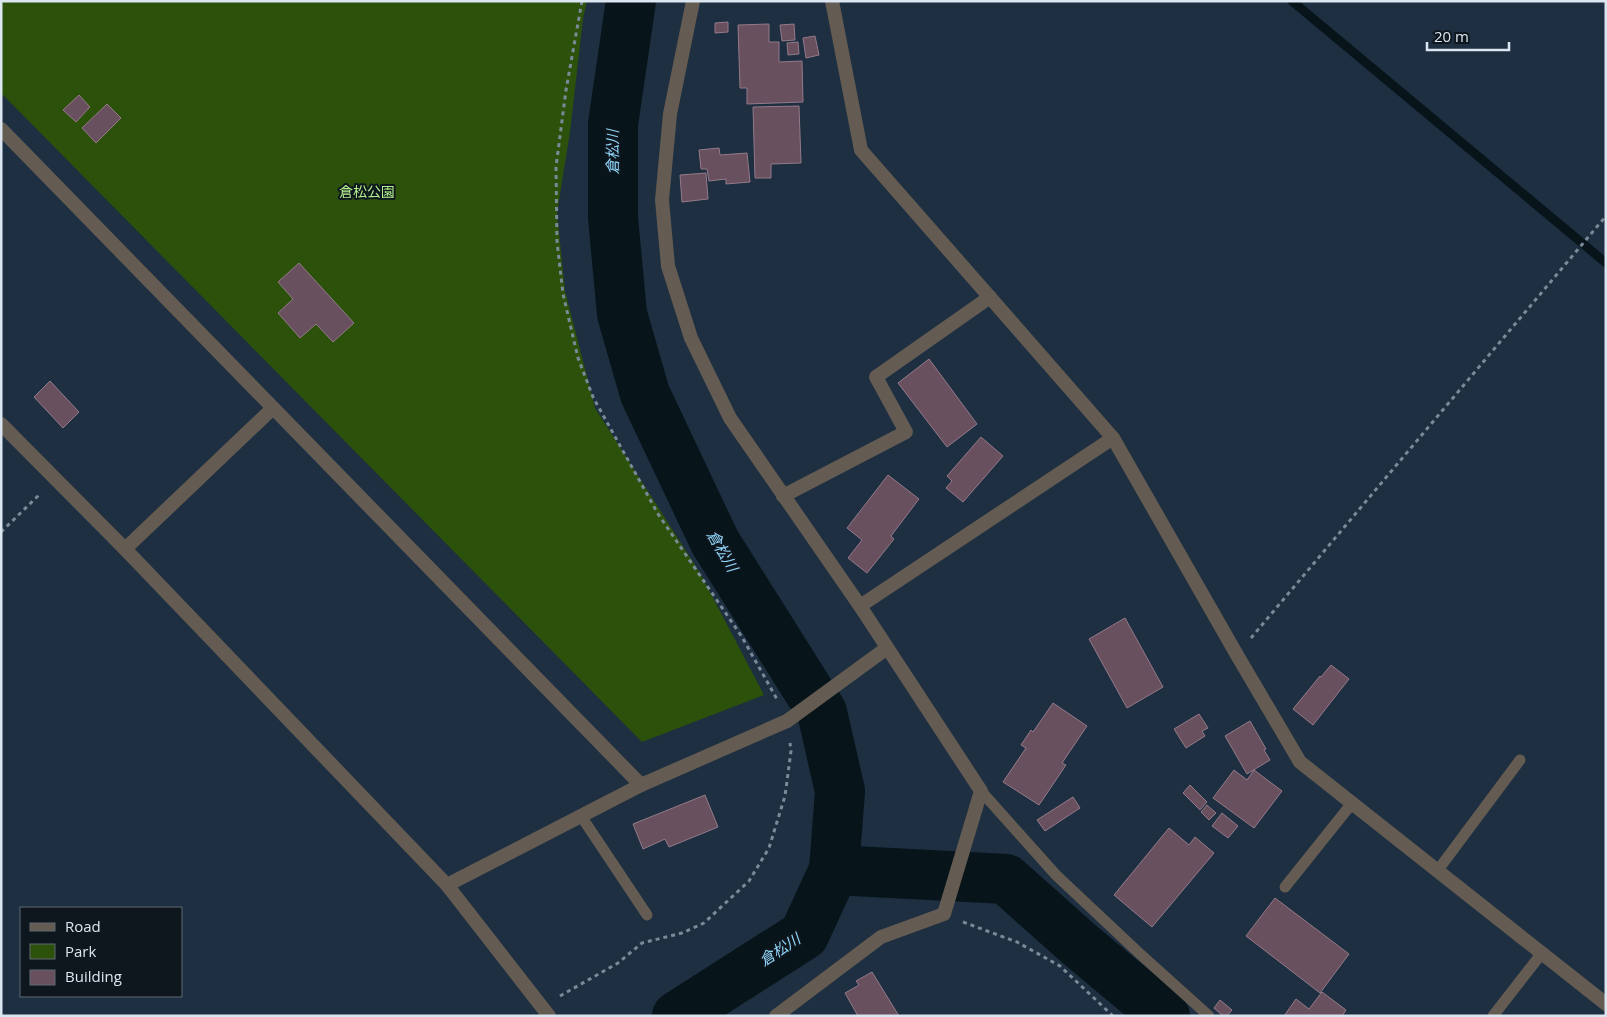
<svg xmlns="http://www.w3.org/2000/svg" width="1607" height="1017" font-family="'Open Sans','Noto Sans JP',sans-serif">
	<style>
		.green { fill: #2c510b }
		.lines { fill: none; stroke-linecap: round; stroke-linejoin: round }
		.stream { stroke: #07141a; stroke-width: 9 }
		.river { stroke: #07141a; stroke-width: 50 }
		.building { fill: #68505f; stroke: #947a8a }
		.path { stroke: #7b8a98; stroke-width: 3; stroke-dasharray: 4 4; stroke-linecap: butt }
		.service { stroke: #645b52; stroke-width: 11 }
		.minor { stroke: #645b52; stroke-width: 14 }
		.tertiary { stroke: #645b52; stroke-width: 14 }
		.labels { text-anchor: middle; stroke-width: 4; stroke-linejoin: round; paint-order: stroke }
		.park-label { font-size: 14px; fill: #b4f08d; stroke: #0e161e }
		.water-label { font-size: 15px; font-style: italic; fill: #92d9fc; stroke: #0e161e }
	</style>
	<rect width="100%" height="100%" fill="#1d2f40"/>
	<polygon class="green" points="1,1 587,1 583,19 570,132 557,213 565,291 595,408 700,573 764,695 642,742 1,93"/>
	<g class="lines">
		<polyline class="stream" points="1292,1 1606,263"/>
		<g class="river">
			<polyline points="631,1 613,124 613,218 622,314 645,394 715,542 822,712 840,791 834,870 804,935 677,1016"/>
			<polyline points="834,870 1006,879 1079,944 1165,1016"/>
		</g>
	</g>
	<g class="building">
		<polygon points="728,22 728,32 715,33 715,23"/>
		<polygon points="769,24 769,42 779,42 779,62 802,61 803,102 747,104 747,88 740,88 738,25"/>
		<polygon points="794,24 795,40 782,41 780,25"/>
		<polygon points="815,36 819,55 806,58 803,38"/>
		<polygon points="798,42 799,54 788,55 787,43"/>
		<polygon points="79,95 90,107 76,122 63,110"/>
		<polygon points="107,104 121,118 96,143 82,128"/>
		<polygon points="799,106 801,163 771,164 771,178 755,178 753,107"/>
		<polygon points="719,148 720,155 747,153 750,182 726,184 726,179 709,181 707,169 701,169 699,150"/>
		<polygon points="706,173 708,199 682,202 680,175"/>
		<polygon points="299,263 354,323 333,342 316,324 300,338 278,313 293,299 278,282"/>
		<polygon points="929,359 977,424 947,447 898,383"/>
		<polygon points="50,381 79,412 63,428 34,397"/>
		<polygon points="981,437 1003,456 963,502 946,488 952,481 947,476"/>
		<polygon points="888,475 919,499 891,536 894,539 867,573 848,558 862,540 847,528"/>
		<polygon points="1125,618 1163,687 1127,708 1089,639"/>
		<polygon points="1331,665 1349,679 1313,725 1293,709 1320,676 1321,677"/>
		<polygon points="1053,703 1087,726 1062,763 1066,765 1039,805 1003,782 1026,748 1021,745 1031,730 1033,732"/>
		<polygon points="1199,714 1208,728 1202,731 1205,736 1186,748 1174,729"/>
		<polygon points="1250,721 1266,749 1264,750 1270,760 1247,774 1225,736"/>
		<polygon points="1234,770 1247,780 1254,770 1282,791 1254,828 1213,798"/>
		<polygon points="1190,785 1207,802 1200,810 1183,793"/>
		<polygon points="705,795 718,827 669,847 665,839 643,849 633,824"/>
		<polygon points="1073,797 1080,808 1045,831 1037,820"/>
		<polygon points="1207,805 1216,813 1209,820 1201,812"/>
		<polygon points="1222,813 1238,826 1228,838 1212,826"/>
		<polygon points="1169,828 1189,845 1195,837 1214,853 1152,927 1114,895"/>
		<polygon points="1275,898 1349,954 1320,993 1246,936"/>
		<polygon points="872,972 899,1016 858,1016 845,993 859,985 856,981"/>
		<polygon points="1322,992 1346,1010 1342,1016 1284,1016 1296,999 1309,1009"/>
		<polygon points="1220,1000 1232,1010 1227,1016 1223,1016 1214,1008"/>
	</g>
	<g class="lines">
		<g class="path">
			<polyline points="582,1 566,90 556,167 557,242 563,294 578,358 593,397 658,514 742,637 778,701"/>
			<polyline points="1,532 40,494"/>
			<polyline points="1251,638 1606,216"/>
			<polyline points="963,922 1017,942 1060,966 1113,1016"/>
			<polyline points="560,996 618,963 642,943 682,933 704,923 749,881 769,848 785,796 791,751 790,743"/>
		</g>
		<g class="service">
			<polyline points="981,791 1056,875 1139,953 1209,1016"/>
			<polyline points="581,816 647,915"/>
			<polyline points="1438,870 1520,760"/>
			<polyline points="1285,887 1353,802"/>
			<polyline points="1493,1016 1542,953"/>
		</g>
		<g class="minor">
			<polyline points="693,1 670,114 662,200 668,266 691,338 730,418 860,606 981,791 944,914 881,937 776,1016"/>
			<polyline points="832,1 861,150 1113,438 1237,655 1300,762 1606,1004"/>
			<polyline points="1,129 641,785"/>
			<polyline points="783,496 906,432 876,377 990,297"/>
			<polyline points="125,549 273,408"/>
			<polyline points="860,606 1113,438"/>
			<polyline points="447,885 641,785 787,721 887,648"/>
		</g>
		<polyline class="tertiary" points="1,424 125,549 447,885 549,1016"/>
	</g>
	<g class="labels">
		<g class="park-label">
			<text x="367" y="197">倉松公園</text>
		</g>
		<g class="water-label">
			<text transform="translate(613 152) rotate(-90)" y="5">倉松川</text>
			<text transform="translate(722 551) rotate(60)" y="5">倉松川</text>
			<text transform="translate(780 950) rotate(-33)" y="5">倉松川</text>
		</g>
	</g>
	<rect width="1607" height="1017" fill="none" stroke="#dbe6f1" stroke-width="5"/>
	<rect x="20" y="907" width="162" height="90" fill="#0e161e" stroke="#606972"/>
	<rect x="30" y="923" width="25" height="8" fill="#645b52" stroke="#606972"/>
	<text x="65" y="932" font-size="15" fill="#dbe6f1">Road</text>
	<rect x="30" y="944" width="25" height="15" fill="#2c510b" stroke="#606972"/>
	<text x="65" y="957" font-size="15" fill="#dbe6f1">Park</text>
	<rect x="30" y="970" width="25" height="15" fill="#68505f" stroke="#606972"/>
	<text x="65" y="982" font-size="15" fill="#dbe6f1">Building</text>
	<path d="M1427 42v8h82v-8" fill="none" stroke="#dbe6f1" stroke-width="2.5"/>
	<text x="1434" y="42" font-size="15" fill="#dbe6f1" stroke="#0e161e" stroke-width="4" paint-order="stroke">20 m</text>
</svg>
